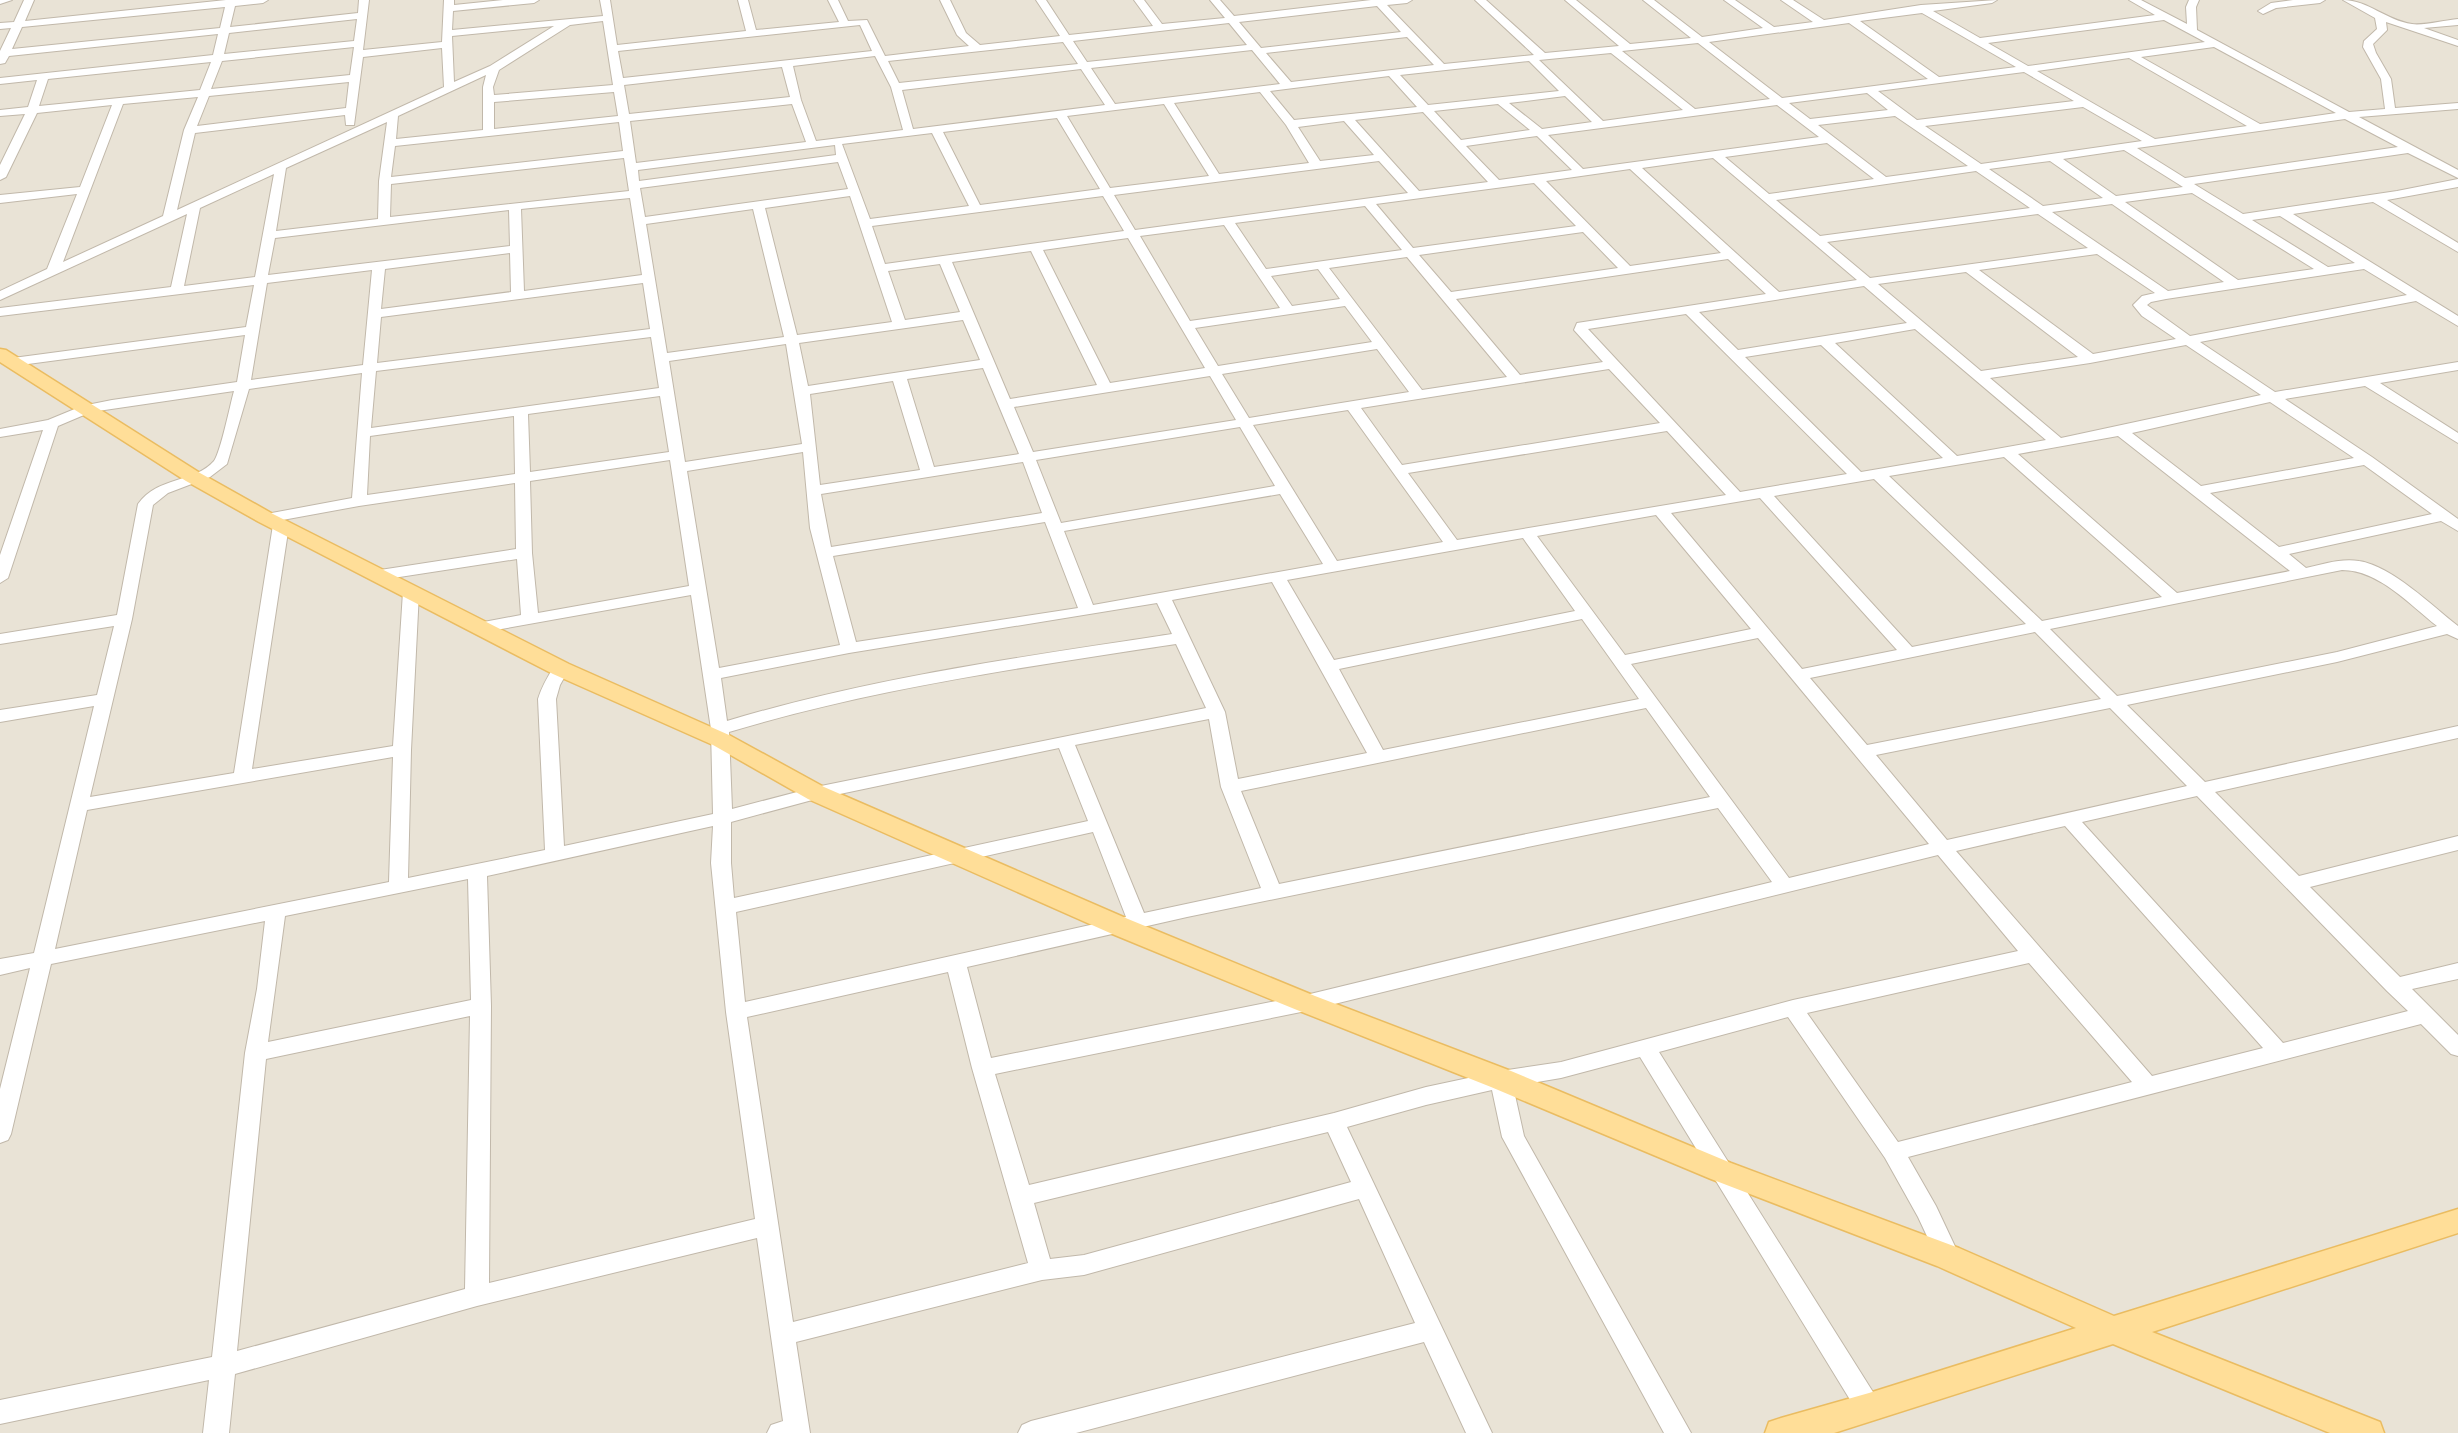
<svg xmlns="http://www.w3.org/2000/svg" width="2458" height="1433" font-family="Lato,sans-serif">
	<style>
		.residential { fill: #e9e3d6 }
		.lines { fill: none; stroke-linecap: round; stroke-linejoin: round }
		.minor-casing { stroke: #c1b8aa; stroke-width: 2 }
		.major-casing { stroke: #eabc61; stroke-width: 3 }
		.minor { fill: #fff; fill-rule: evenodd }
		.major { fill: #ffde98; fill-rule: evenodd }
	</style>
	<rect width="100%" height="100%" fill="#f5f1e9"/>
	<rect class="residential" x="0" y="0" width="2458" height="1433"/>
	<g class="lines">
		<defs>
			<g id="minor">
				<polygon points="0,0 12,0 0,4"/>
				<path d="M24 0H34L25 21 226 0H268L263 3 235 6 230 27 358 13 359 0H369L363 50 442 42 444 0H454V5L503 0H539L534 3 453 11 452 30 603 16 600 0H610L617 45 746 31 738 0H748L756 30 839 22 828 0H838L848 21 867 20 885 56 969 46 957 35 940 0H950L966 33 980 45 1060 36 1036 0H1046L1069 35 1153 26 1134 0H1144L1162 24 1225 18 1210 0H1220L1234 16 1371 0H1412L1407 3 1387 5 1444 64 1534 55 1475 0H1486L1545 53 1619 46 1565 0H1576L1630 44 1691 38 1643 0H1654L1702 37 1763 28 1724 0H1735L1774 27 1813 22 1781 0H1793L1824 20 1921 5 1997 0 1992 3 1933 11 1980 38 2155 15 2129 0H2141L2187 24 2186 7 2189 0H2199L2196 7 2197 30 2349 112 2385 109 2381 79 2363 47 2364 41 2377 29 2375 18 2343 0C2368 0 2387 21 2412 24 2422 26 2446 20 2458 19V25L2424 28 2458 40V46L2386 22 2387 30 2373 44 2376 53 2391 79 2395 108 2458 103V109L2359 117 2458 170V178L2408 153 2194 184 2243 214 2397 191 2458 179V187L2387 200 2458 243V252L2373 202 2293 214 2458 316V326L2416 301 2200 342 2275 392 2458 362V370L2380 383 2458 433V443L2365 386 2285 399 2372 457 2458 519V531L2441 521 2289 554 2306 568C2323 564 2342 558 2359 561 2392 566 2432 606 2458 626V639L2447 634 2337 662 2127 705 2205 782 2458 726V738L2215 792 2299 876 2458 836V850L2310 887 2400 977 2458 963V979L2412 989 2458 1035V1056L2451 1054 2421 1024 1908 1157 1936 1206 1960 1257 1956 1264 1948 1267 1940 1264 1918 1217 1885 1158 1788 1017 1659 1052 1878 1400 1882 1408 1878 1416 1869 1420 1860 1416 1640 1057 1561 1078 1513 1086 1524 1136 1691 1433H1664L1502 1137 1492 1090 1426 1105 1347 1127 1492 1433H1466L1424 1342 1076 1433H1018L1022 1425 1031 1421 1415 1323 1359 1199 1084 1275 1042 1280 796 1342 810 1433H767L771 1425 783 1421 757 1238 477 1306 235 1374 229 1433H203L209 1380 0 1424V1400L212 1357 245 1053 257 989 265 921 51 964 11 1134 8 1140 0 1143V1089L30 968 0 975V959L34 953 94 706 0 722V710L97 695 114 626 0 644V634L117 615 138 504C158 476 195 483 214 461 221 451 230 405 234 391L91 412 58 426 8 578 0 583V555L43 430 0 437V429L48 420 82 406 112 400 237 382 245 335 13 366 6 362 13 358 246 327 254 285 0 316V308L171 287 187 214 0 300V291L47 269 77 194 0 203V195L80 187 112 105 37 113 6 177 0 180V165L25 114 0 116V110L28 107 37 80 0 84V78L213 55 218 34 9 56 5 63 0 64V51L11 28 0 29V23L14 22ZM1377 6 1401 32 1261 48 1239 22ZM225 7 220 28 12 49 22 27ZM1922 13 2016 67 1939 77 1860 21ZM357 19 354 41 224 54 229 33ZM2164 20 2205 42 2028 66 1988 43ZM603 21 613 85 494 95 493 87 499 70 570 25ZM1229 23 1247 45 1087 62 1073 41ZM1849 23 1928 79 1782 98 1709 42ZM860 25 872 51 623 78 618 51ZM554 26 490 66 454 82 452 36ZM1407 37 1434 65 1291 82 1266 53ZM1063 42 1078 64 899 83 888 61ZM1698 43 1770 99 1695 109 1622 51ZM354 47 350 75 211 89 222 61ZM2214 47 2336 113 2260 124 2141 57ZM442 48 444 87 177 210 195 133 345 115 346 125H354L363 57ZM1252 50 1280 84 1115 104 1091 68ZM1611 53 1683 110 1603 121 1539 60ZM875 56 891 87 903 130 816 141 801 100 793 66ZM2129 58 2247 126 2155 139 2037 71ZM1529 61 1559 91 1428 105 1400 75ZM211 62 200 90 39 106 48 79ZM782 67 790 97 629 114 624 85ZM1081 69 1105 105 913 129 902 90ZM2024 72 2074 101 1917 120 1878 91ZM486 75 483 87V130L396 139 398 116ZM1389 76 1417 107 1294 120 1270 91ZM349 82 346 108 197 126 209 96ZM614 92 618 116 494 129V102ZM1260 92 1286 125 1309 163 1219 174 1174 103ZM1867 93 1888 110 1810 119 1789 103ZM1565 96 1592 122 1542 129 1509 103ZM198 97 184 130 163 216 63 262 123 104ZM792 104 806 142 636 163 630 121ZM1164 104 1209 176 1110 188 1067 116ZM1498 104 1530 130 1461 140 1434 111ZM1777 105 1819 137 1583 169 1548 135ZM2083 107 2142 141 1981 164 1925 126ZM1423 112 1488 182 1419 191 1355 120ZM1895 116 1968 166 1886 177 1818 125ZM1057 118 1100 189 980 205 943 132ZM2345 119 2398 147 2185 178 2137 148ZM1344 121 1374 155 1320 161 1298 127ZM387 122 379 181 378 219 276 231 286 168ZM619 122 623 151 391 177 395 146ZM932 133 969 206 870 219 842 144ZM1537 136 1572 170 1499 180 1466 146ZM1827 143 1874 179 1769 194 1725 157ZM835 145 836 155 639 181 638 170ZM2124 150 2183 187 2116 196 2063 159ZM624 158 629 191 390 217 391 184ZM1713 158 1857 280 1779 292 1642 168ZM1379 161 1408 193 1135 230 1114 195ZM2050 161 2103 198 2043 206 1989 169ZM838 162 848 189 645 217 640 188ZM1630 169 1721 253 1630 266 1546 181ZM1976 171 2030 208 1820 236 1776 200ZM274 174 255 277 184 286 200 208ZM1534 183 1576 226 1413 248 1376 204ZM2192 193 2314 269 2238 280 2125 202ZM850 196 892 322 797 335 765 208ZM1103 196 1124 231 885 264 872 226ZM630 198 642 275 524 291 521 209ZM2112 204 2224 282 2168 291 2052 212ZM1365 206 1402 250 1266 269 1235 223ZM753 209 784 337 667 353 646 224ZM509 210 510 246 268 275 275 238ZM2038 214 2088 248 1870 278 1827 242ZM2280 216 2355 263 2328 267 2252 220ZM1224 225 1280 308 1190 321 1140 236ZM1583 232 1618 268 1451 292 1419 255ZM1128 238 1205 368 1110 383 1043 250ZM1031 251 1097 385 1010 399 952 262ZM510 253 511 292 381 309 385 269ZM2097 254 2155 293 2142 296 2133 305 2142 316 2176 339 2093 354 1979 270ZM1407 257 1507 377 1422 390 1329 268ZM1728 259 1766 294 1577 323 1574 330 1603 362 1520 375 1456 299ZM940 264 960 312 905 320 888 271ZM1318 269 1340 299 1292 306 1271 276ZM2364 269 2407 295 2190 336 2147 305 2151 302 2166 299ZM372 270 363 365 251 380 267 283ZM1966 272 2078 357 1981 371 1878 284ZM643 283 650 329 377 363 381 317ZM1864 286 1907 323 1738 350 1699 312ZM1345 306 1372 342 1218 366 1195 328ZM1686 314 1847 474 1740 492 1588 329ZM963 320 980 360 808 386 799 343ZM1915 329 2046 440 1957 456 1835 343ZM651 337 659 388 371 428 376 371ZM786 344 802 444 685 462 669 361ZM1821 345 1943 458 1861 472 1745 357ZM2186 345 2261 395 2061 438 1990 378 2090 363ZM1377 349 1409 392 1249 418 1222 374ZM983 368 1019 454 934 467 907 379ZM1609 369 1660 423 1402 465 1361 408ZM362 373 352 498 261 515 258 518 261 521 266 523 359 506 515 483 516 549 380 570 372 575 380 580 517 559 521 615 473 624 471 628 473 632 479 633 691 595 711 729 713 814 564 846 556 699 560 685 569 669 567 665H555C548 676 542 686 538 699L545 850 408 878 411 750 419 592 417 589 411 587 403 592 393 746 252 769 289 525 281 520 273 525 234 773 90 797 132 619 153 505 168 493 210 477 227 464 249 389ZM1210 376 1236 420 1033 452 1014 407ZM893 381 920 470 820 485 810 394ZM660 396 669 452 530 472 528 414ZM2270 402 2354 458 2201 486 2132 433ZM1348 410 1443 542 1337 561 1253 425ZM514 416 515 474 367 495 370 436ZM1240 427 1275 486 1061 523 1036 460ZM1667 431 1726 495 1457 540 1408 473ZM2118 436 2290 571 2177 593 2018 454ZM803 452 810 528 840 645 719 668 687 471ZM2004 457 2162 597 2042 621 1889 476ZM670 460 689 586 538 613 532 553 530 481ZM1023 462 1042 513 831 547 821 494ZM2364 465 2432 514 2279 547 2210 493ZM1874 479 2026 624 1912 647 1774 496ZM1280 494 1323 564 1093 605 1064 531ZM1760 498 1897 650 1802 669 1671 513ZM1656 515 1751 629 1625 655 1537 536ZM1045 522 1078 608 856 642 833 556ZM1523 538 1575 611 1334 660 1287 580ZM2342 570C2379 570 2410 605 2437 626L2337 652 2117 696 2050 629ZM1272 582 1367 753 1238 779 1225 712 1172 600ZM1157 603 1172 634C1022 657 873 677 727 721L721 678 849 653ZM1582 619 1639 699 1383 750 1339 669ZM2035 632 2101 699 1867 745 1810 678ZM1758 638 1929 844 1789 878 1631 664ZM1176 644 1206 708 816 787 732 809 729 732C875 688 1025 667 1176 644ZM1646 708 1710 797 1279 884 1241 791ZM2110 708 2187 786 1947 840 1876 755ZM1209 719 1221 787 1261 888 1144 913 1075 745ZM1059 748 1088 821 734 898 731 863V822L816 799ZM393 757 389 882 55 949 87 810ZM2197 796 2387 991 2408 1011 2283 1043 2082 822ZM1718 808 1772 882 1306 995 991 1058 967 967 1187 917ZM713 826 711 863 726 1012 755 1219 489 1283 491 1006 487 876ZM2065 826 2263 1048 2152 1076 1956 851ZM1093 832 1126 917 745 1002 736 912ZM1938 855 2018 951 1793 1000 1561 1062 1501 1071 1426 1087 1334 1113 1029 1185 995 1074 1306 1011ZM468 879 471 1000 268 1042 285 916ZM2029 963 2132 1082 1898 1142 1807 1013ZM948 972 972 1068 1028 1263 793 1322 747 1017ZM470 1016 465 1289 237 1351 266 1059ZM1328 1132 1351 1182 1084 1255 1050 1259 1034 1203Z"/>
				<polygon points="2293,0 2325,0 2320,3 2276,8 2263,14 2258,11 2271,3"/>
			</g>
			<polygon id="major" points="0,349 6,350 200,473 273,514 569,664 729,735 824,787 1128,919 1315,996 1511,1071 1731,1163 1959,1248 2114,1316 2458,1209 2458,1233 2152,1332 2380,1422 2384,1433 2330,1433 2113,1344 1834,1433 1765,1433 1769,1422 1781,1418 1869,1393 2076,1328 1937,1266 1711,1179 1491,1087 1297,1010 1110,933 808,799 713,745 553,674 259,522 186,481 0,362"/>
		</defs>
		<use href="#minor" class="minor-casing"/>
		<use href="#major" class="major-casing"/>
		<use href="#minor" class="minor"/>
		<use href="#major" class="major"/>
	</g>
</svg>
